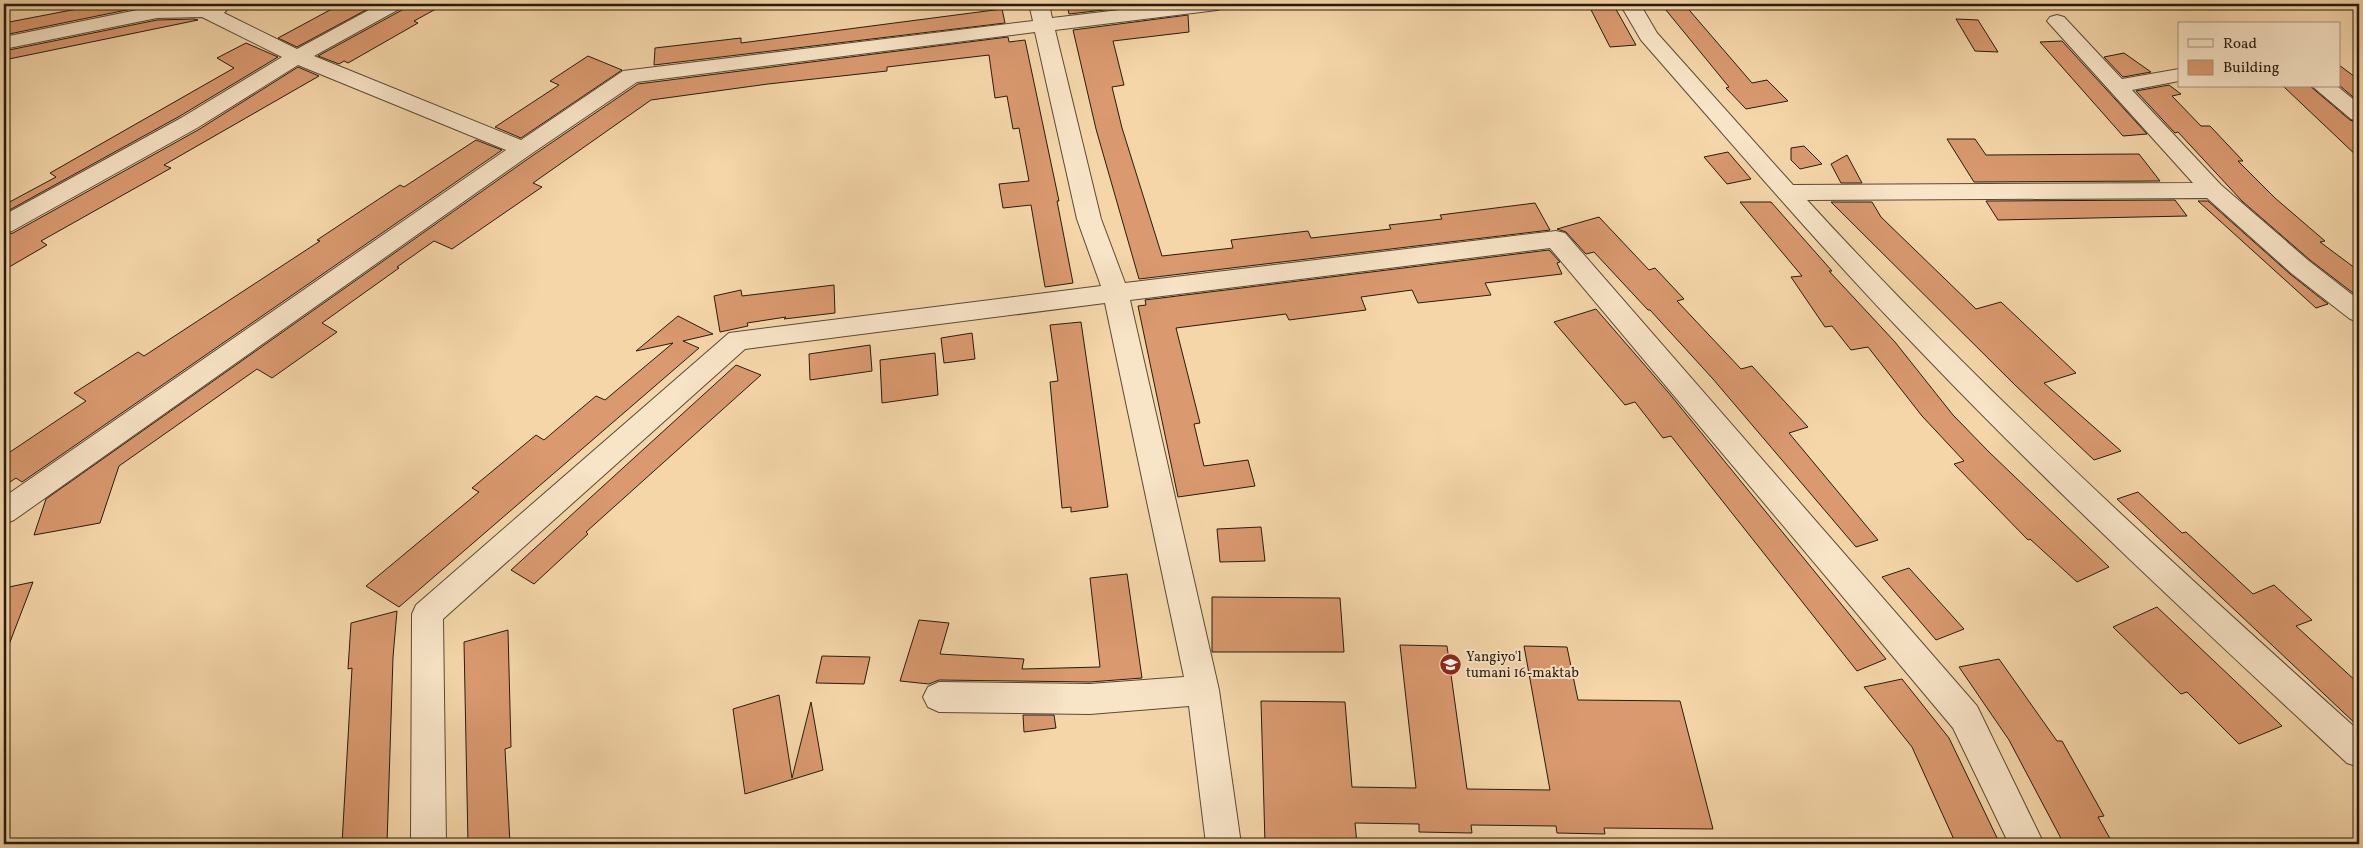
<svg xmlns="http://www.w3.org/2000/svg" width="2363" height="848" font-family="Vollkorn,serif">
	<style>
		.building { fill: #da996f; stroke: #271b0e }
		.lines { fill: none; stroke-linecap: round; stroke-linejoin: round }
		.street-casing { stroke: #5a4a35; stroke-width: 2 }
		.street { fill: #f8e4c7; fill-rule: evenodd }
		.labels { text-anchor: middle; stroke-width: 4; stroke-linejoin: round; paint-order: stroke }
		.poi-label { font-size: 14px; fill: #271b0e; stroke: #f8e4c7; text-anchor: start }
	</style>
	<rect width="100%" height="100%" fill="#f4d6a9"/>
	<filter id="stains"><feTurbulence type="fractalNoise" baseFrequency=".004" numOctaves="4"/><feColorMatrix values="0 0 0 0 .2 0 0 0 0 .09 0 0 0 0 .02 0 0 0 .5 -.17"/></filter>
	<radialGradient id="worn" r=".72"><stop offset=".6" stop-color="#630" stop-opacity="0"/><stop offset="1" stop-color="#630" stop-opacity=".3"/></radialGradient>
	<g class="building">
		<polygon points="103,4 156,4 4,35 4,23"/>
		<polygon points="341,4 377,4 297,47 278,38"/>
		<polygon points="406,4 445,4 414,21 418,23 348,63 344,61 339,64 318,56 402,10"/>
		<polygon points="1067,4 1156,4 1069,14"/>
		<polygon points="1588,4 1613,4 1636,45 1610,47"/>
		<polygon points="1661,4 1684,4 1752,83 1767,80 1788,101 1746,109 1726,88 1729,87"/>
		<polygon points="1002,9 1005,23 654,65 655,48 741,38 741,43"/>
		<polygon points="1188,15 1189,32 1113,41 1124,85 1112,87 1122,128 1162,256 1233,248 1231,240 1308,231 1311,238 1391,229 1389,225 1442,219 1440,215 1535,203 1550,230 1139,279 1096,129 1073,30"/>
		<polygon points="194,19 198,20 4,60 4,51 157,20"/>
		<polygon points="1956,19 1978,20 1998,52 1975,51"/>
		<polygon points="1008,37 1009,42 1025,40 1059,201 1057,201 1073,283 1045,287 1031,205 1003,208 999,184 1029,181 1019,128 1013,129 1007,96 995,98 989,55 887,67 887,71 768,84 651,100 533,183 542,187 452,249 434,241 397,267 399,268 322,323 337,332 272,378 257,369 119,466 100,523 34,535 46,499 532,156 638,84"/>
		<polygon points="2062,41 2147,134 2123,136 2040,42"/>
		<polygon points="246,43 278,57 180,116 4,213 4,205 56,177 50,173 234,68 217,58"/>
		<polygon points="2124,53 2151,72 2123,77 2104,57"/>
		<polygon points="588,56 622,70 521,138 495,127 559,85 550,81"/>
		<polygon points="2339,65 2359,80 2359,102 2339,85"/>
		<polygon points="298,67 319,76 164,165 171,168 41,241 47,245 4,270 4,235 13,233 198,130"/>
		<polygon points="2169,85 2181,94 2172,96 2201,126 2210,126 2243,161 2238,161 2275,198 2325,241 2320,242 2359,271 2359,295 2357,296 2310,260 2242,201 2178,132 2175,133 2136,91"/>
		<polygon points="2283,86 2310,86 2350,120 2359,123 2359,158"/>
		<polygon points="1947,139 1975,139 1986,155 2139,154 2160,181 1974,182"/>
		<polygon points="476,140 502,150 22,482 16,478 4,486 4,456 86,401 74,393 138,352 144,356 320,241 317,240 400,185 404,187"/>
		<polygon points="1804,146 1822,164 1800,169 1791,160 1791,148"/>
		<polygon points="1728,152 1751,179 1727,184 1704,157"/>
		<polygon points="1847,155 1862,183 1841,183 1831,164"/>
		<polygon points="2175,200 2187,216 1998,220 1986,201"/>
		<polygon points="2198,201 2208,201 2290,274 2328,304 2316,308"/>
		<polygon points="1740,202 1771,202 1832,271 1829,271 1895,342 1953,415 1989,452 2109,567 2077,582 2030,539 2028,540 1954,464 1964,461 1922,416 1868,347 1851,350 1832,326 1825,327 1791,277 1802,276"/>
		<polygon points="1831,202 1872,202 1881,217 1976,309 2001,302 2076,373 2044,383 2121,451 2094,460 2016,386"/>
		<polygon points="1599,217 1649,270 1655,268 1684,299 1677,301 1741,369 1752,366 1808,427 1789,433 1878,540 1856,547 1713,379 1650,310 1648,310 1594,252 1586,254 1566,232 1557,229"/>
		<polygon points="1549,250 1560,262 1557,263 1562,274 1485,283 1491,295 1418,303 1412,290 1361,297 1366,310 1289,320 1286,314 1176,328 1200,423 1194,424 1204,466 1248,460 1255,486 1178,497 1138,306 1146,305 1145,300"/>
		<polygon points="834,285 835,313 784,319 786,317 747,323 748,326 720,332 714,296 741,290 742,296"/>
		<polygon points="1596,309 1668,392 1886,659 1857,671 1671,436 1663,438 1635,402 1625,405 1554,322"/>
		<polygon points="678,316 713,334 683,341 699,348 399,607 366,586 479,492 472,488 536,435 544,440 596,396 605,400 673,343 636,351"/>
		<polygon points="1081,322 1108,507 1071,512 1071,507 1062,508 1050,382 1058,381 1050,325"/>
		<polygon points="972,333 975,359 944,363 941,338"/>
		<polygon points="870,345 872,371 810,380 809,354"/>
		<polygon points="935,353 938,395 882,403 880,360"/>
		<polygon points="736,365 761,375 586,532 588,534 534,584 511,570"/>
		<polygon points="2138,492 2182,533 2186,532 2253,594 2274,585 2312,620 2296,626 2359,684 2359,727 2117,499"/>
		<polygon points="1261,527 1265,561 1220,562 1217,529"/>
		<polygon points="1909,568 1964,629 1936,640 1882,577"/>
		<polygon points="1127,574 1142,678 1090,682 939,680 929,684 900,681 919,620 949,623 940,654 1024,659 1022,669 1100,667 1090,578"/>
		<polygon points="33,582 5,655 4,654 4,588"/>
		<polygon points="1212,597 1340,598 1344,652 1212,652"/>
		<polygon points="2157,607 2253,698 2282,726 2239,744 2187,692 2181,694 2113,627"/>
		<polygon points="397,611 393,657 387,844 342,844 352,668 348,669 351,623"/>
		<polygon points="508,630 511,747 505,749 510,844 468,844 464,642"/>
		<polygon points="1400,645 1447,646 1467,789 1550,790 1524,646 1567,647 1578,700 1680,701 1713,829 1604,828 1605,834 1557,833 1556,826 1471,825 1472,833 1419,832 1419,824 1355,823 1357,844 1265,844 1261,701 1345,702 1352,787 1416,788"/>
		<polygon points="822,656 870,657 864,684 816,683"/>
		<polygon points="1999,659 2057,741 2062,741 2104,816 2098,817 2113,844 2064,844 2009,740 1959,667"/>
		<polygon points="1902,679 1949,738 2000,844 1956,844 1912,747 1864,687"/>
		<polygon points="779,695 792,778 811,702 823,770 745,794 733,709"/>
		<polygon points="1023,715 1054,715 1056,728 1024,732"/>
	</g>
	<g class="lines">
		<defs>
			<g id="street">
				<polygon points="205,4 232,4 224,13 297,49 380,4 404,4 401,8 314,56 521,140 623,71 631,70 1033,21 1029,4 1049,4 1052,18 1170,4 1227,4 1224,8 1217,10 1055,30 1101,219 1125,283 1556,231 1565,233 1977,706 2044,844 2009,844 1953,728 1550,248 1130,300 1219,690 1241,844 1206,844 1189,706 1090,714 939,712 928,707 923,697 928,687 939,682 1090,684 1184,677 1105,303 745,349 443,619 446,844 411,844 412,614 416,605 729,333 1101,286 1077,219 1035,32 637,82 531,154 14,520 4,524 4,497 506,150 298,65 197,128 12,231 4,233 4,215 181,118 282,57 202,17 157,18 4,49 4,37 157,6 196,6"/>
				<path d="M1620 4H1640L1657 33 1793 185 2193 183 2047 21 2050 17 2057 15 2064 17 2122 79 2179 69V81L2132 90 2221 185 2309 261 2359 300V322L2350 319 2291 273 2207 198 1807 200C1980 389 2169 560 2359 731V767L2347 763C2203 629 2059 496 1923 354 1825 253 1734 146 1641 40Z"/>
				<polygon points="2312,86 2337,86 2359,104 2359,121 2351,119"/>
			</g>
		</defs>
		<use href="#street" class="street-casing"/>
		<use href="#street" class="street"/>
	</g>
	<defs>
		<symbol id="school-disc" viewBox="-11 -11 22 22"><circle r="9.5" fill="#8f2418" stroke="#f8e4c7"/><path d="M0-5L7-2L0 1L-7-2ZM-4 1L0 2.5L4 1V4Q0 6-4 4Z" fill="#fff"/></symbol>
	</defs>
	<g fill-rule="evenodd">
		<use href="#school-disc" x="1438" y="652" width="25" height="25"/>
	</g>
	<g class="labels">
		<g class="poi-label">
			<text x="1466" y="661">Yangiyo'l<tspan x="1466" dy="16">tumani 16-maktab</tspan></text>
		</g>
	</g>
	<rect width="2363" height="848" fill="none" stroke="#f4d6a9" stroke-width="20"/>
	<rect x="5" y="5" width="2353" height="838" fill="none" stroke="#271b0e" stroke-width="2.5"/>
	<rect x="10" y="10" width="2343" height="828" fill="none" stroke="#271b0e"/>
	<rect x="2178" y="22" width="162" height="65" fill="#f8e4c7" stroke="#a4947d"/>
	<rect x="2188" y="39" width="25" height="8" fill="#f8e4c7" stroke="#a4947d"/>
	<text x="2223" y="48" font-size="15" fill="#271b0e">Road</text>
	<rect x="2188" y="60" width="25" height="15" fill="#da996f" stroke="#a4947d"/>
	<text x="2223" y="72" font-size="15" fill="#271b0e">Building</text>
	<rect width="100%" height="100%" filter="url(#stains)"/>
	<rect width="100%" height="100%" fill="url(#worn)"/>
</svg>
